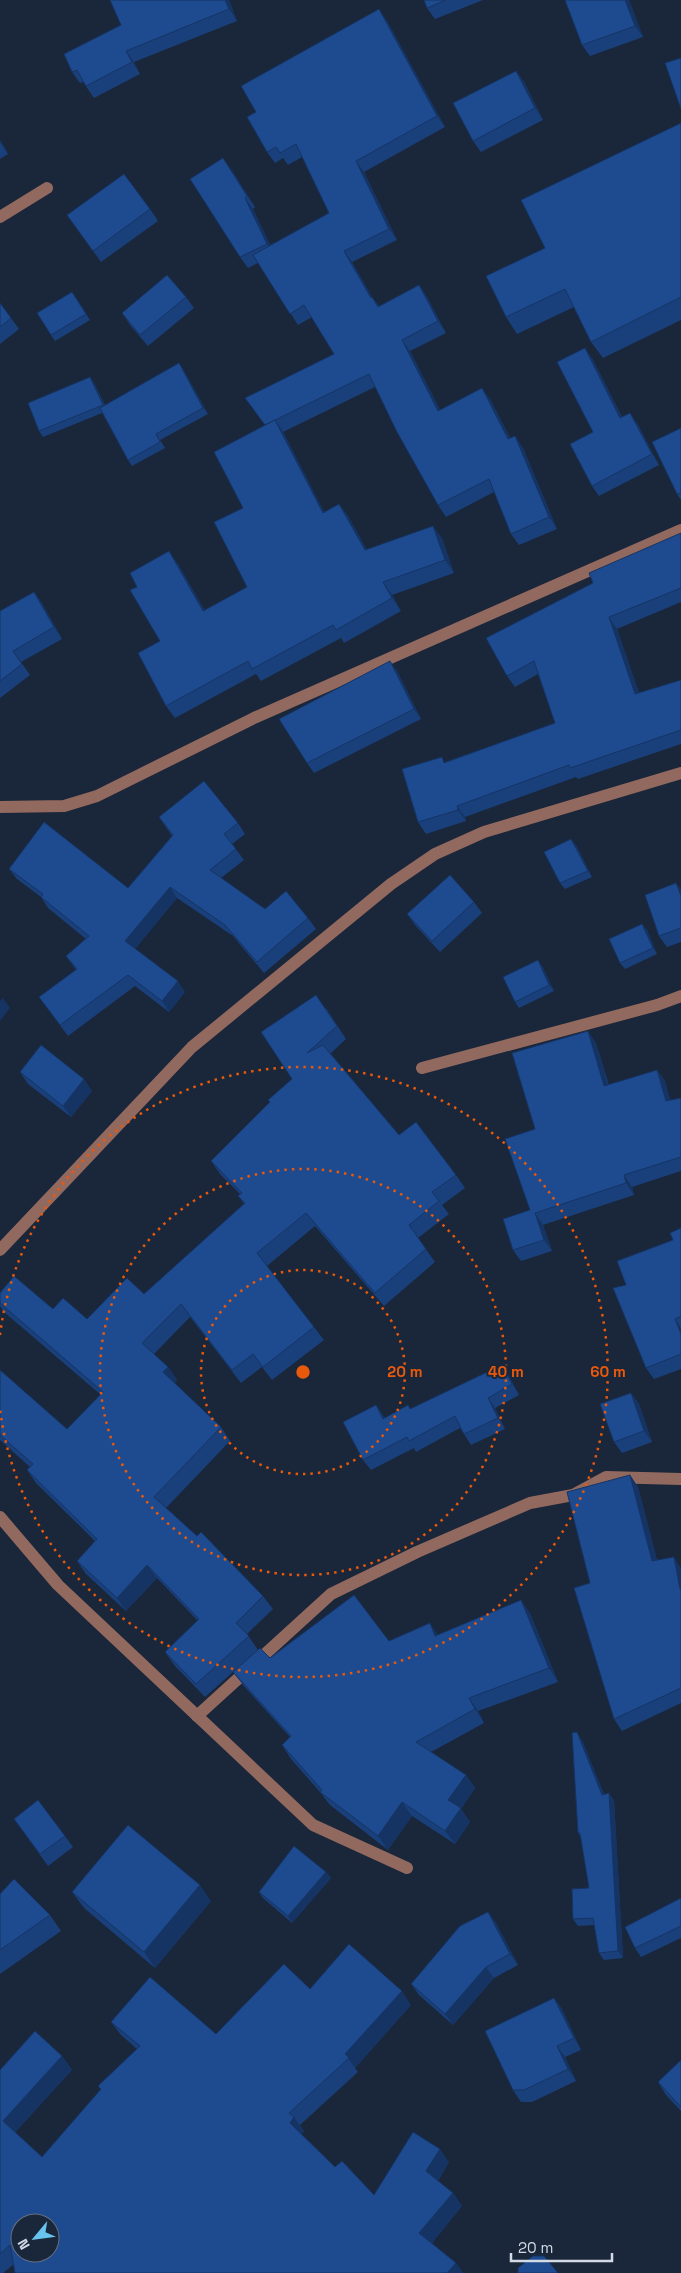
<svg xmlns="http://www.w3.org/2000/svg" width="681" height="2273" font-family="'Space Grotesk',sans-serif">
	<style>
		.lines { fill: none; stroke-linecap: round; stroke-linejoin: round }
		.minor { stroke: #92695f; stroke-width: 12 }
		.wall { fill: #1a407b }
		.shaded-wall { fill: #153464 }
		.building { fill: #1e4b8f; stroke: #153464; fill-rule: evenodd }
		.ring { fill: none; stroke: #e8590c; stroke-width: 2.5; stroke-dasharray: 2.5 5 }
		.centre { fill: #e8590c; stroke: #1a2639; stroke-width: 2.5 }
		.ring-label { font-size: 15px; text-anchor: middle; font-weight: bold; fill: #e8590c; stroke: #1a2639; stroke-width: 4; stroke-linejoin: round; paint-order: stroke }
	</style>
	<rect width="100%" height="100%" fill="#1a2639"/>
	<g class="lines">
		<g class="minor">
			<polyline points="0,217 47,188"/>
			<polyline points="0,807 64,806 97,796 254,718 681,530"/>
			<polyline points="422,1068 657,1005 681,996"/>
			<polyline points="0,1250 192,1047 391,884 435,854 484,832 681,773"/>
			<polyline points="0,1517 58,1585 313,1825 407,1868"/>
			<polyline points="197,1716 331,1594 417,1552 530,1503 573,1495 606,1477 681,1479"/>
		</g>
	</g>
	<g class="wall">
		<polygon points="229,0 237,21 134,62 140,74 94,98 83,82 80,83 72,72"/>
		<polygon points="424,0 483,0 435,19 427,8"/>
		<polygon points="565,0 629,0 643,37 590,56 582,45"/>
		<polygon points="387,21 445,127 364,172 397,240 352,262 372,297 379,306 419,285 427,297 446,333 410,351 440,410 490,399 510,438 515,436 523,448 557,529 519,545 511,534 494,492 446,517 438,505 375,387 283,432 324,512 339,504 348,516 367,550 442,538 454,573 392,595 401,611 344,643 341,638 261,681 256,674 175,718 166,706 160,641 137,587 178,564 205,611 247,587 243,508 265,426 334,354 312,317 298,325 258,263 248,268 240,257 231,169 255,207 253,209 270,245 329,213 302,157 288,165 283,158 275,163 267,152 256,112"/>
		<polygon points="516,71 524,82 543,120 481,152 473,141"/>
		<polygon points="681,123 681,320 603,358 591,342 574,307 517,334 506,317 545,248"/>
		<polygon points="0,140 8,154 0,159"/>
		<polygon points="150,209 158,221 101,262 67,215"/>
		<polygon points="186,297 194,308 148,346 130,325 122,313"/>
		<polygon points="76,298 90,320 55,341 51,335"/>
		<polygon points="0,303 19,329 0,344"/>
		<polygon points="592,358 622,417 637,423 659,465 599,496 592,486"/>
		<polygon points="179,363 183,369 208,414 160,440 165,448 132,466 128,460 102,413 43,437 39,431 90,377 94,383 105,405"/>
		<polygon points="681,428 681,500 677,494"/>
		<polygon points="681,533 681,602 617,629 639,693 681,680 681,744 578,779 576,777 465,817 466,821 426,834 418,822 445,762 555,723 538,674 515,687 507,676 593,583"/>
		<polygon points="34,592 42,603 62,639 21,662 30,675 0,698 0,611"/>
		<polygon points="397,671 421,719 314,773 307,763"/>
		<polygon points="159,817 238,823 245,834 232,844 244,860 221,878 265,909 308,918 316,929 264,973 233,936 177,898 135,948 185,992 169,1012 135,986 68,1036 39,997 76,970 66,956 86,939 48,908 41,897 17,879 9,869 128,888 172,836"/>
		<polygon points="576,845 592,877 565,889 560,883"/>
		<polygon points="676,883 681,890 681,942 667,947 659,936"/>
		<polygon points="474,902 482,913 440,952 415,925 407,914"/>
		<polygon points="642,924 647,930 657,954 625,969 620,963"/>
		<polygon points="538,960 542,966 554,991 519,1008 515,1002"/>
		<polygon points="326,1008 346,1039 330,1054 399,1135 456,1175 465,1188 442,1205 449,1214 418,1238 435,1262 384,1306 315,1226 267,1266 314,1327 324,1340 272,1380 262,1367 241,1383 190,1317 154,1354 168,1367 177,1380 174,1383 221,1427 230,1441 166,1508 263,1596 273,1609 247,1634 258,1650 270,1658 389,1641 438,1635 530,1613 558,1682 478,1711 484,1723 431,1752 466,1775 475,1788 461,1809 470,1822 455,1844 412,1816 388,1850 330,1805 320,1792 291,1759 282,1745 290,1737 243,1685 233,1672 205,1697 175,1666 165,1652 198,1621 157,1578 126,1611 86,1574 77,1561 95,1541 36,1483 27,1470 30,1467 0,1440 0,1370 67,1429 101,1395 4,1312 0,1306 0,1293 87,1319 144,1294 244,1204 238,1196 240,1194 220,1174 211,1161 270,1102 292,1079"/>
		<polygon points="596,1043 609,1085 657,1070 665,1081 670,1100 681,1098 681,1171 632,1187 634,1195 543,1225 552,1251 521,1261 513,1250 530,1210 535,1129"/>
		<polygon points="20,1072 92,1091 71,1117 28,1084"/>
		<polygon points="681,1228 681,1369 654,1379 646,1368 626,1285 673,1240"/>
		<polygon points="502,1365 509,1376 519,1395 495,1408 505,1429 471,1445 464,1434 460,1428 416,1452 414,1448 371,1470 363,1460 376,1405 385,1418 411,1409"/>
		<polygon points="631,1393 639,1404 652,1442 622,1453 614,1442"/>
		<polygon points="630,1475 638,1487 657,1560 681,1568 681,1703 622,1731 614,1719 590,1583"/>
		<polygon points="582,1740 604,1795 614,1800 623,1958 604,1960 599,1953 594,1925 578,1926 573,1919 589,1888 581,1838 578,1833"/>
		<polygon points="22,1830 65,1836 73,1847 48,1866"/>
		<polygon points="326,1872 331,1878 292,1923 263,1898 259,1892"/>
		<polygon points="72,1892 211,1901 155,1968 84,1908"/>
		<polygon points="0,1894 50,1915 61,1931 0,1974"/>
		<polygon points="681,1898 681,1938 641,1957 635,1948"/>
		<polygon points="488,1912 496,1923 518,1965 494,1978 453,2025 419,1995 411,1984"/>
		<polygon points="310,1989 411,2005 355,2068 358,2072 300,2125 304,2131 301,2134 335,2167 374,2195 449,2162 438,2181 453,2193 462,2206 432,2243 456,2263 463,2273 15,2273 14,2264 3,2273 0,2273 0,2070 62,2056 72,2070 15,2132 42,2157 101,2090 98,2086 137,2049 121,2035 111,2022 216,2034"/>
		<polygon points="554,1998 562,2009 581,2050 565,2057 576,2081 532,2102 521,2102 513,2090"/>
		<polygon points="681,2060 681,2111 666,2095 658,2082"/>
	</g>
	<g class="shaded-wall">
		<polygon points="225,0 229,0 237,21 229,9"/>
		<polygon points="625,0 629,0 643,37 635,26"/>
		<polygon points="379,9 387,21 445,127 437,116"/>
		<polygon points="126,51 134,62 140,74 132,62"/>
		<polygon points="516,71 524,82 543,120 535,108"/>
		<polygon points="0,140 8,154 0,142"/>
		<polygon points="223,158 231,169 255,207 247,196"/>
		<polygon points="356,161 364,172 397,240 389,229"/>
		<polygon points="245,198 253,209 275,255 267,244"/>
		<polygon points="344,251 352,262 379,309 371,298"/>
		<polygon points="419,285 427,297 446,333 438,321"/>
		<polygon points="402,340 410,351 446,422 438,411"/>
		<polygon points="585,348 592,358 627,428 620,418"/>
		<polygon points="179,363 183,369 208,414 203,408"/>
		<polygon points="90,377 94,383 107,411 103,405"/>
		<polygon points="482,388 490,399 516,451 508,439"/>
		<polygon points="630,413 637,423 659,465 652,454"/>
		<polygon points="275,420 284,433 331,526 323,513"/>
		<polygon points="515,436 523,448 557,529 549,517"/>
		<polygon points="339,504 348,516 374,563 365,550"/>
		<polygon points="433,526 442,538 454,573 445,560"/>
		<polygon points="169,551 178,564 212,624 203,611"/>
		<polygon points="383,582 392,595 401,611 392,598"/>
		<polygon points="34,592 42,603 62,639 54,627"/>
		<polygon points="609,617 617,629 643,705 635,694"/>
		<polygon points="390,661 397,671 421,719 414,709"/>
		<polygon points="457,806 465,817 466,821 458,810"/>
		<polygon points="571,839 576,845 592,877 588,871"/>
		<polygon points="676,883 681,890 681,896"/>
		<polygon points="170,887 177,898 133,952 125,941"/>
		<polygon points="642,924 647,930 657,954 653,948"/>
		<polygon points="538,960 542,966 554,991 549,985"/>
		<polygon points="178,981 185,992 169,1012 162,1001"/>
		<polygon points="3,998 10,1008 0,1021 0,1001"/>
		<polygon points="588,1031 596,1043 612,1098 604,1086"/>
		<polygon points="657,1070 665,1081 674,1113 666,1101"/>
		<polygon points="84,1079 92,1091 71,1117 63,1106"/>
		<polygon points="624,1175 632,1187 634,1195 626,1183"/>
		<polygon points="535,1213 543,1225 552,1251 544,1240"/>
		<polygon points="675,1319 681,1328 681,1334"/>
		<polygon points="502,1365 509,1376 519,1395 512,1384"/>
		<polygon points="168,1367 177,1380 172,1385 163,1372"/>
		<polygon points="631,1393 639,1404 652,1442 644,1431"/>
		<polygon points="488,1398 495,1408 505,1429 498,1418"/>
		<polygon points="376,1405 383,1415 391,1429 383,1419"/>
		<polygon points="630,1475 638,1487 660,1572 652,1561"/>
		<polygon points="674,1557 681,1568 681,1591 680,1589"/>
		<polygon points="147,1565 157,1578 126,1611 117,1598"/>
		<polygon points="521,1600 530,1613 558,1682 549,1668"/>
		<polygon points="430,1623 439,1637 435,1636"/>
		<polygon points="469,1698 478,1711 484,1723 475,1709"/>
		<polygon points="577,1732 582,1740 608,1803 602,1795"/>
		<polygon points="466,1775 475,1788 461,1809 470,1822 455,1844 445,1831 448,1800"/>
		<polygon points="609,1793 614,1800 623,1958 618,1951"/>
		<polygon points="402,1802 412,1816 388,1850 378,1836"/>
		<polygon points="326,1872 331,1878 292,1923 288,1916"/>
		<polygon points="200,1885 211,1901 155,1968 144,1952"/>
		<polygon points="488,1912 496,1923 518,1965 510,1954"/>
		<polygon points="486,1967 494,1978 453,2025 445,2014"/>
		<polygon points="402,1991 411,2005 355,2068 345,2054"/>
		<polygon points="554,1998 562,2009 581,2050 574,2038"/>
		<polygon points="557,2046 565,2057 576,2081 568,2069"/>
		<polygon points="62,2056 72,2070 13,2135 3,2121"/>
		<polygon points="294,2117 304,2131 299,2136 290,2123"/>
		<polygon points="440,2149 449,2162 435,2185 426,2171"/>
		<polygon points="453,2193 462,2206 429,2247 419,2233"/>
		<polygon points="456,2263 463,2273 447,2273"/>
	</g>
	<g class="building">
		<polygon points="110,0 225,0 229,9 126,51 132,62 86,86 77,70 72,72 64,54 121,25"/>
		<polygon points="424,0 446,0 427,8"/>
		<polygon points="565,0 625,0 635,26 582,45"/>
		<polygon points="379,9 437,116 356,161 389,229 344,251 371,298 372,297 378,307 419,285 438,321 402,340 438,411 482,388 508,439 515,436 549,517 511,534 489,479 438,505 397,432 369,374 265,425 245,398 334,354 304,305 290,314 253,255 329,213 296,144 280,153 276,147 267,152 247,117 256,112 241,86"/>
		<polygon points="681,58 681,109 665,63"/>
		<polygon points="516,71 535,108 473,141 453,103"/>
		<polygon points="681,123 681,297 591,342 565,289 506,317 486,276 545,248 521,200"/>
		<polygon points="223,158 247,196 245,198 267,244 240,257 190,179"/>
		<polygon points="124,174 150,209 93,251 67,215"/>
		<polygon points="167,275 186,297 140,335 122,313"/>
		<polygon points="72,292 86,314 51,335 37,313"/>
		<polygon points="0,303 11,318 0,327"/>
		<polygon points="585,348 620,418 630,413 652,454 592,486 570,444 593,432 557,362"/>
		<polygon points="179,363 203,408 156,434 160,442 128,460 100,408"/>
		<polygon points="90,377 103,405 39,431 28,403"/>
		<polygon points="275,420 323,513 339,504 365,550 433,526 445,560 383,582 392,598 336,630 333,625 252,669 248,661 166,706 138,653 160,641 130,590 137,587 130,573 169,551 203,611 247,587 214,522 243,508 214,452"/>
		<polygon points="681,428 681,493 677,494 652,442"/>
		<polygon points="681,533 681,588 609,617 635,694 681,680 681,730 570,768 569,765 457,806 458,810 418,822 402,769 442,757 444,763 555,723 534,661 507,676 486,638 593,583 589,573"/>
		<polygon points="34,592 54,627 13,651 22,664 0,681 0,611"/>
		<polygon points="390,661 414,709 307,763 279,719"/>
		<polygon points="204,781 238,823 224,834 236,849 210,870 265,909 286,891 308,918 257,962 225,925 170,887 125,941 178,981 162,1001 128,975 60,1025 39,997 77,969 66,956 89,936 41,897 43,894 9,869 44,822 128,888 173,835 159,817"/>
		<polygon points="571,839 588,871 560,883 544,852"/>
		<polygon points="450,875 474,902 432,941 407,914"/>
		<polygon points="676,883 681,896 681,928 659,936 645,895"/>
		<polygon points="642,924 653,948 620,963 609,939"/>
		<polygon points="538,960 549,985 515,1002 503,977"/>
		<polygon points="316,995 337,1026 307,1053 323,1045 399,1135 416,1122 456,1175 432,1192 439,1201 409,1225 426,1249 375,1293 306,1213 257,1253 314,1327 263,1367 253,1354 232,1370 181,1304 142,1343 168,1367 163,1372 221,1427 154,1497 197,1536 201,1532 263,1596 236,1623 249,1636 196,1684 165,1652 199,1619 147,1565 117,1598 77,1561 97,1539 27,1470 33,1464 0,1435 0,1370 67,1429 103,1392 0,1303 0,1293 14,1276 53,1309 63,1298 87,1319 127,1278 144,1294 245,1203 238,1196 242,1193 211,1161 270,1102 268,1100 292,1079 261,1032"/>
		<polygon points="588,1031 604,1086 657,1070 666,1101 681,1098 681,1157 624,1175 626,1183 535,1213 544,1240 513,1250 503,1219 530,1210 505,1139 535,1129 512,1053"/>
		<polygon points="41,1045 84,1079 63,1106 20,1072"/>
		<polygon points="681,1228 681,1316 675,1319 681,1334 681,1354 646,1368 613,1288 626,1285 617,1261 673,1240 670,1233"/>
		<polygon points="502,1365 512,1384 488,1398 498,1418 464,1434 455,1416 409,1441 407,1437 363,1460 343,1422 376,1405 383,1419 408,1405 410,1409"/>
		<polygon points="631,1393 644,1431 614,1442 600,1404"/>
		<polygon points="630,1475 652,1561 674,1557 680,1589 681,1589 681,1688 614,1719 574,1588 590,1583 567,1492"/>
		<polygon points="354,1595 389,1641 430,1623 435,1636 521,1600 549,1668 469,1698 475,1709 416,1742 466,1775 448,1800 461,1808 445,1831 402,1802 378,1836 320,1792 322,1790 282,1745 291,1736 233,1672 260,1648 270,1658"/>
		<polygon points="577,1732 602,1795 609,1793 618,1951 599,1953 593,1918 573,1919 572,1889 589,1888 580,1833 578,1833 572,1733"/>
		<polygon points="38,1800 65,1836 40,1854 14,1819"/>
		<polygon points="128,1825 200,1885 144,1952 72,1892"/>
		<polygon points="294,1846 326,1872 288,1916 259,1892"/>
		<polygon points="14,1879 50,1915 0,1950 0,1894"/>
		<polygon points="681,1898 681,1926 635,1948 625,1927"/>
		<polygon points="488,1912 510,1954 486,1967 445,2014 411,1984 460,1926"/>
		<path d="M349 1944 402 1991 345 2054 349 2058 289 2113 294 2117 290 2123 335 2167 342 2161 374 2195 413 2132 440 2149 426 2171 453 2193 419 2233 456 2263 447 2273H15L10 2245 0 2254V2070L35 2031 62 2056 3 2121 42 2157 101 2089 98 2086 140 2046 111 2022 150 1977 216 2034 284 1964 310 1989ZM20 2223H50V2253H20Z"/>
		<polygon points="554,1998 574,2038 557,2046 568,2069 524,2090 513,2090 485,2031"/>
		<polygon points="681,2060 681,2107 658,2082"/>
		<polygon points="533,2256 544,2256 558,2273 518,2273 518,2268"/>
	</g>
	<g class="ring">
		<circle cx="303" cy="1372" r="102"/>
		<circle cx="303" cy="1372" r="203"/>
		<path d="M0 1335A305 305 0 1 1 0 1409"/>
	</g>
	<circle cx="303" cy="1372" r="8" class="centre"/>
	<g class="ring-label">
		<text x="405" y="1377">20 m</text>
		<text x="506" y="1377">40 m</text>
		<text x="608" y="1377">60 m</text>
	</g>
	<g transform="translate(35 2238) rotate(241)"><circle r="24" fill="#1a2639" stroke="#646e7f"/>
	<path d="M0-4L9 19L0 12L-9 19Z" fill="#67c4ef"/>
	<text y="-8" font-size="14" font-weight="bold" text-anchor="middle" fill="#d2dae7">N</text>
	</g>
	<path d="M511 2253v8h101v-8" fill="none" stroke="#d2dae7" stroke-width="2.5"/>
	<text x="518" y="2253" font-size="15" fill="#d2dae7" stroke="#1a2639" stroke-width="4" paint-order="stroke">20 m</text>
</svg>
